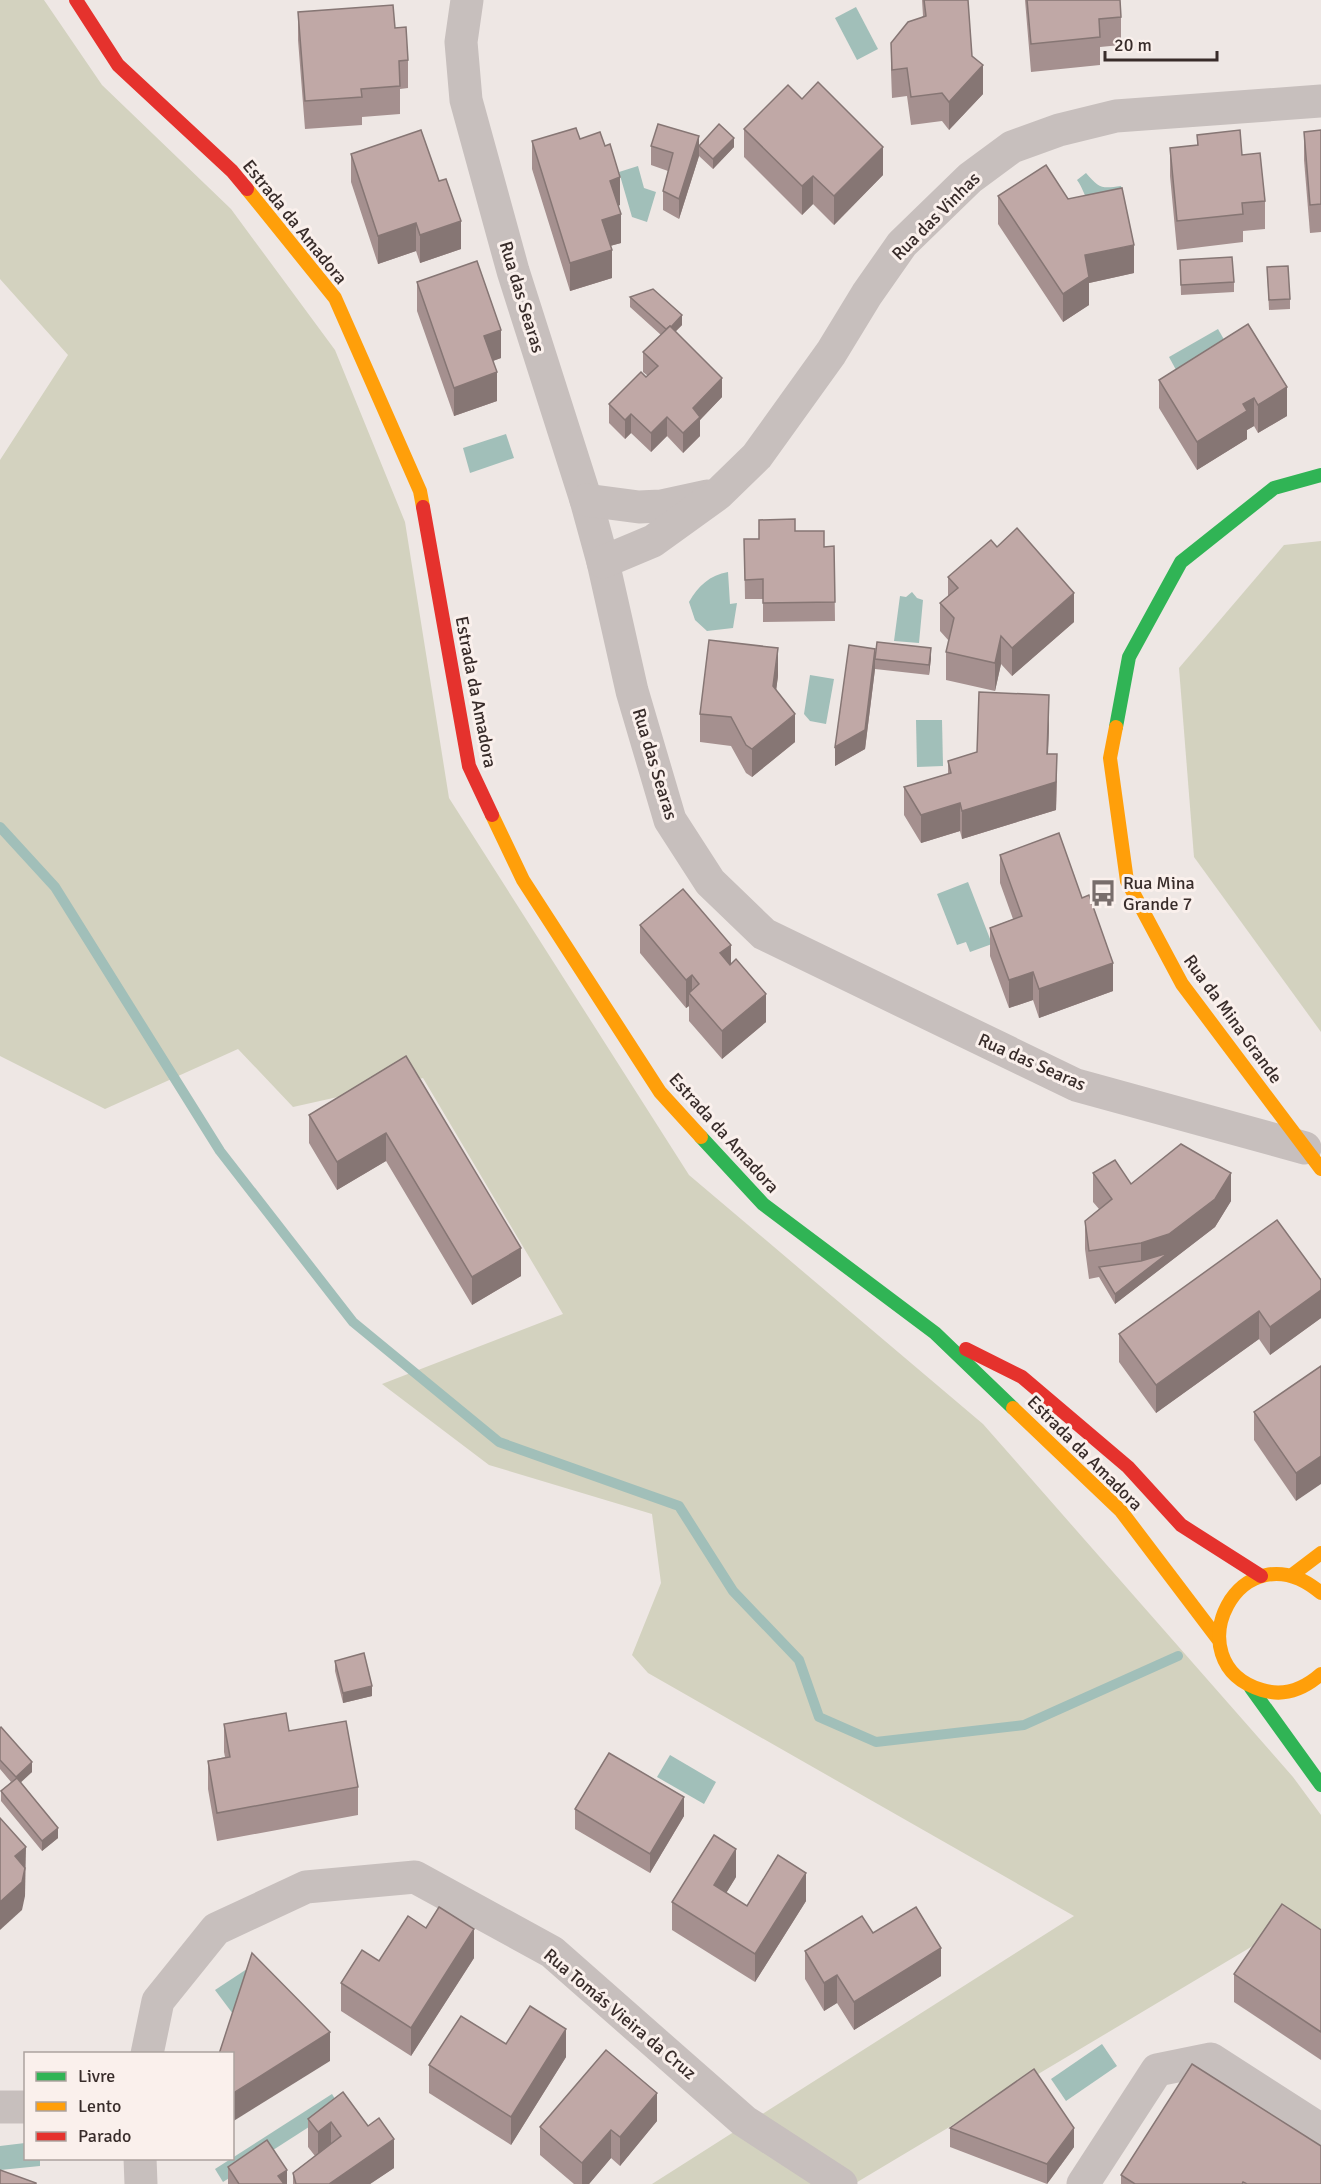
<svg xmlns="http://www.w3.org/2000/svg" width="1321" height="2184" font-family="Signika,sans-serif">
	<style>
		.green { fill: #d3d2bf }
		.water { fill: #a1bfb9 }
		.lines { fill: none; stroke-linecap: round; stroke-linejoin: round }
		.stream { stroke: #a1bfb9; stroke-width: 10 }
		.street { stroke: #c7bfbd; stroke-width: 33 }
		.fast { stroke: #30b455; stroke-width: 14 }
		.slow { stroke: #ff9f0a; stroke-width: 14 }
		.jam { stroke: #e5322d; stroke-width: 14 }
		.wall { fill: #a5908f }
		.shaded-wall { fill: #867674 }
		.building { fill: #c0a8a6; stroke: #867674; stroke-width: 1.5 }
		.labels { text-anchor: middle; stroke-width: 6; stroke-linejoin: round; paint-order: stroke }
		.street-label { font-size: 18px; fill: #382c2a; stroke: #faf0ec }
		.poi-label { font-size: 18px; fill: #382c2a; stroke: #faf0ec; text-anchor: start }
	</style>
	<rect width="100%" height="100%" fill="#eee7e4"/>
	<g class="green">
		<polygon points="0,0 44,0 102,85 231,209 335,350 405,522 449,798 689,1175 983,1424 1293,1777 1321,1815 1321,1939 1293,1922 854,2184 652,2184 1074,1916 648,1673 632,1655 661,1583 652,1514 489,1465 382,1384 563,1314 423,1078 293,1107 238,1049 105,1109 0,1056 0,460 68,355 0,279"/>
		<polygon points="1321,541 1321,1032 1194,857 1179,668 1284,545"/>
	</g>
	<g class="water">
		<polygon points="856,7 878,49 857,60 835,18"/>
		<polygon points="638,166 644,188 656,192 647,222 632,217 619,172"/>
		<path d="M1086 173C1099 188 1101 189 1121 186L1125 205 1090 203C1084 196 1083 188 1077 180Z"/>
		<polygon points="1218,329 1230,350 1181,379 1169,357"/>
		<polygon points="506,434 514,458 470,473 463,448"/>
		<path d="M728 572 730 604 737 603 733 628 707 631 695 620 689 602C698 586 710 575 728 572Z"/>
		<polygon points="912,592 917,598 923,600 919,643 894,641 900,596 906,597"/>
		<polygon points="810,675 834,679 826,724 810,721 804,714"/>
		<polygon points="916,720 942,720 943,766 917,767"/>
		<polygon points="968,882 992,944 970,952 966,942 957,945 937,894"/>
		<polygon points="670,1755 716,1782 704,1804 657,1777"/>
		<polygon points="259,1961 239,2022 215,1990"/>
		<polygon points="1102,2044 1117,2066 1066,2101 1051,2079"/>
		<polygon points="332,2094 340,2107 223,2182 215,2169"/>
		<polygon points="25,2143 26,2158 40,2159 40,2166 0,2170 0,2146"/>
	</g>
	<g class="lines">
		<polyline class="stream" points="0,827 55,887 220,1151 353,1322 499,1442 679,1506 733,1591 799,1660 819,1717 876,1742 1024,1725 1178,1656"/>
		<g class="street">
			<polyline points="467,0 461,42 466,100 513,271 586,500 603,562 632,691 670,820 710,882 764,934 1076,1085 1305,1148"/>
			<polyline points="586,500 639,507 661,506 707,496"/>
			<polyline points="603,562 653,541 718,494 757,456 831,353 867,294 902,244 970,178 1012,147 1059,130 1116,116 1321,101"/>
			<polyline points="147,2054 158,2001 216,1929 306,1887 415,1877 552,1952 744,2121 841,2184"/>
			<polyline points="0,2107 26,2107"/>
			<polyline points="140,2158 141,2184"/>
			<polyline points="1083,2184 1157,2070 1211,2059 1321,2130"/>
		</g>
		<g class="fast">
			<polyline points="1116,727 1129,657 1181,562 1274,488 1321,475"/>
			<polyline points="701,1137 763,1204 935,1333 1013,1408"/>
			<polyline points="1251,1688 1321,1785"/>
		</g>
		<g class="slow">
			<polyline points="247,189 335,298 420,491 423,507"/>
			<polyline points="1116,727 1110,758 1127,881 1182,984 1321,1169"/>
			<polyline points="492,815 523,880 660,1092 701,1137"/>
			<polyline points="1013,1408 1121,1511 1218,1639"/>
			<polyline points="1292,1575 1321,1553"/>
			<path d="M1321 1593C1240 1524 1172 1663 1262 1690 1284 1697 1304 1689 1321 1674"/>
		</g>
		<g class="jam">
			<polyline points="76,0 118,65 232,171 247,189"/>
			<polyline points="423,507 469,766 492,815"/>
			<polyline points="966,1349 1022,1377 1128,1467 1181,1525 1261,1576"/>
		</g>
	</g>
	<g class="wall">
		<polygon points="922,0 968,0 972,56 983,94 949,130 942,121 911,125 907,96 892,98 891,71 891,43 923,16"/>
		<polygon points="1025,0 1120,0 1121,17 1121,45 1100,47 1100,65 1031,72"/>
		<polygon points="298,12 395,28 408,60 408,88 400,89 400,114 362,117 362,125 305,129 298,40"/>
		<polygon points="802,99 883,175 834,225 813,204 802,215 744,157 744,129"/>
		<polygon points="1321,130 1321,232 1310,233 1304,160 1304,132"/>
		<polygon points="1197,135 1242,155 1265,201 1265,229 1243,231 1243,242 1177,250 1170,176 1170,148 1197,145"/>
		<polygon points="580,139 620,205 618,206 621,243 610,246 612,278 570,291 532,169 532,141"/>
		<polygon points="651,146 699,146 734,147 713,169 699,156 679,219 663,210 663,191 668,171 651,165"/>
		<polygon points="351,154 461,249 420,263 416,251 378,264 351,182"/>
		<polygon points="998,196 1134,273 1089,283 1089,305 1063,322 998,224"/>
		<polygon points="1180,260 1234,282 1234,292 1181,295"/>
		<polygon points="1267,267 1290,299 1290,309 1269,310"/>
		<polygon points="417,282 501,358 493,361 497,401 454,416 417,311"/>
		<polygon points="630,297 682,325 675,332 722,397 700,420 700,436 683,453 667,436 651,452 631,433 625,439 609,423 609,404 648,376 643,372 643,352 661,335 630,307"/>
		<polygon points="1248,324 1287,416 1258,433 1254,426 1247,430 1247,439 1197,470 1159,408 1159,380"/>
		<polygon points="795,531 824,547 834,546 835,621 763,622 763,599 745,599 744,539 759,539"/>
		<polygon points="997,547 1074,622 1012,676 1001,664 995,691 946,680 946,652 949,641 940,631 940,603 948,596 948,577"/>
		<polygon points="931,658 929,675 875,669 865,749 835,766 875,659"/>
		<polygon points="778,676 776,690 795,742 752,777 746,773 731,746 700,742 700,714"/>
		<polygon points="1049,723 1048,754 1057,782 1056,810 962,839 960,831 921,843 904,815 904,787 948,774 948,761 977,752"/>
		<polygon points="1000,855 1113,991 1039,1018 1033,1000 1009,1008 990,956 990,928 1013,919 1000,883"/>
		<polygon points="640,925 766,1022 722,1059 689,1021 689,1006 686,1008 640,953"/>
		<polygon points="406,1056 521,1276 472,1305 386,1161 337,1190 309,1143 309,1115"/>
		<polygon points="1093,1173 1131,1184 1231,1201 1215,1227 1115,1304 1099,1277 1089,1279 1085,1249 1085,1221 1099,1209 1093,1202"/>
		<polygon points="1321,1280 1321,1318 1270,1355 1259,1339 1156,1413 1119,1362 1119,1334"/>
		<polygon points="1321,1366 1296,1501 1254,1440 1254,1412"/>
		<polygon points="335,1661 372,1696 343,1703 335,1671"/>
		<polygon points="224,1724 289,1731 358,1787 358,1815 217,1841 208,1789 208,1761 225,1757 224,1752"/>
		<polygon points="0,1728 32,1772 20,1782 58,1838 42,1851 1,1801 1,1791 11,1782 0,1769"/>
		<polygon points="575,1809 684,1816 650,1873 575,1829"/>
		<polygon points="736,1877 726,1893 747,1906 806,1901 755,1982 672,1930 672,1902"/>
		<polygon points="1321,1930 1321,2060 1234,2002 1234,1974"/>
		<polygon points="873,1933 941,1976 854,2030 837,2003 824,2011 805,1979 805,1951"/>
		<polygon points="474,1958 411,2056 341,2011 341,1983 379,1961"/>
		<polygon points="506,2044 566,2057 511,2145 429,2093 429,2065"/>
		<polygon points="343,2092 394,2168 370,2184 293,2184 293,2173 315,2156 308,2147 308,2119"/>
		<polygon points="657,2121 620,2166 611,2158 589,2184 574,2184 540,2155 540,2127"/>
		<polygon points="950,2128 1074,2147 1047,2184 950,2147"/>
		<polygon points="228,2167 287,2184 228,2184"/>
		<polygon points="1121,2175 1321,2184 1121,2184"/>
	</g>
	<g class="shaded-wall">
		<polygon points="983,65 983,94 949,130 949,102"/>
		<polygon points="699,136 699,156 679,219 679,199"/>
		<polygon points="734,138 734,147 713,169 713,159"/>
		<polygon points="883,147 883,175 834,225 834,196"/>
		<polygon points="813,176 813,204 802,215 802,186"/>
		<polygon points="620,177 620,205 610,209 610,181"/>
		<polygon points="621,214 621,243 602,248 602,220"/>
		<polygon points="461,221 461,249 420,263 420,235"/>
		<polygon points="416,223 416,251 378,264 378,236"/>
		<polygon points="1134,245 1134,273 1089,283 1089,305 1063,322 1063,294 1085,255"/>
		<polygon points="612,250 612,278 570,291 570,263"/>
		<polygon points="682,315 682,325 667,340 667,330"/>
		<polygon points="501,330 501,358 484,364 484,336"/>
		<polygon points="497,372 497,401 454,416 454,388"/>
		<polygon points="722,378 722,397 700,420 700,436 683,453 683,433 693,408"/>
		<polygon points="1287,387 1287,416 1258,433 1258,405"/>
		<polygon points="1254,398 1254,426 1247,430 1247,439 1197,470 1197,442 1243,404"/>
		<polygon points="631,414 631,433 625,439 625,420"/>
		<polygon points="667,417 667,436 651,452 651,433"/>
		<polygon points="1074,593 1074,622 1012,676 1012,648"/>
		<polygon points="1001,636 1001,664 995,691 995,663"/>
		<polygon points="778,648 778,676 773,714 773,686"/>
		<polygon points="931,648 931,658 929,675 929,665"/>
		<polygon points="875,649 875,669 865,749 835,766 835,747"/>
		<polygon points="1049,695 1049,723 1047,782 1047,754"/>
		<polygon points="795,714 795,742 752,777 752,749"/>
		<polygon points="1057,754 1056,810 962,839 962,811"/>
		<polygon points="960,803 960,831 921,843 921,815"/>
		<polygon points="731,945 731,973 720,953"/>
		<polygon points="1113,963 1113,991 1039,1018 1039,989"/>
		<polygon points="1033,972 1033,1000 1009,1008 1009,980"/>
		<polygon points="692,975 692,996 689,993 689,1006 686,1008 686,980"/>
		<polygon points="766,994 766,1022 722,1059 722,1031"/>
		<polygon points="386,1133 386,1161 337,1190 337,1162"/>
		<polygon points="1231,1173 1231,1201 1215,1227 1115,1304 1115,1294 1141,1271 1141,1243"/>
		<polygon points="521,1248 521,1276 472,1305 472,1277"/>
		<polygon points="1321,1290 1321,1318 1270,1355 1270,1327"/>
		<polygon points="1259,1311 1259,1339 1156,1413 1156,1385"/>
		<polygon points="1321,1456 1321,1484 1296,1501 1296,1473"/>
		<polygon points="372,1686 372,1696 343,1703 343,1693"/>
		<polygon points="32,1762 32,1772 16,1787 16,1777"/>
		<polygon points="684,1797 684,1816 650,1873 650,1854"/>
		<polygon points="58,1828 58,1838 42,1851 42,1841"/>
		<polygon points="26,1847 25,1896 22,1910 0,1930 0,1902 15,1856"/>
		<polygon points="736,1849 736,1877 714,1913 714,1885"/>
		<polygon points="806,1873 806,1901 755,1982 755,1954"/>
		<polygon points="474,1929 474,1958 411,2056 411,2028"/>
		<polygon points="941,1948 941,1976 854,2030 854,2002"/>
		<polygon points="837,1975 837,2003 824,2011 824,1983"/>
		<polygon points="566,2029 566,2057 511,2145 511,2117"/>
		<polygon points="330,2032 330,2061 232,2122 232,2094"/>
		<polygon points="657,2093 657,2121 620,2166 620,2137"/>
		<polygon points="331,2122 331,2150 318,2160 318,2132"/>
		<polygon points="1074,2128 1074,2147 1047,2184 1047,2164"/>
		<polygon points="611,2130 611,2158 589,2184 582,2184 582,2163"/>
		<polygon points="394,2139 394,2168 370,2184 329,2184"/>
		<polygon points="287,2170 287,2184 278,2184 278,2176"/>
	</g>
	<g class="building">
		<polygon points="924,0 968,0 972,56 983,65 949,102 942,93 911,97 907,68 892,70 891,43 908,22 926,16"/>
		<polygon points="1027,0 1120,0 1121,17 1099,19 1100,37 1031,44"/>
		<polygon points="393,5 395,28 406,27 408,60 399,61 400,86 361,89 362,97 305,101 298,12"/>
		<polygon points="818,82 883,147 834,196 813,176 802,186 744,129 788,85 802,99"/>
		<polygon points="658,124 699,136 679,199 663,191 673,153 651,146"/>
		<polygon points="719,124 734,138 713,159 699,146"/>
		<polygon points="576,128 580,139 600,132 605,146 610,144 620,177 610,181 621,214 602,220 612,250 570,263 532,141"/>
		<polygon points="421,130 439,181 446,179 461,221 420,235 416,223 378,236 351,154"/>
		<polygon points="1240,130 1242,155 1260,153 1265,201 1242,203 1243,214 1177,221 1170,148 1198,145 1197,135"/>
		<polygon points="1321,130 1321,204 1310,205 1304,132"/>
		<polygon points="1046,165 1068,199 1122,188 1134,245 1085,255 1089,277 1063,294 998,196"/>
		<polygon points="1232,257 1234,282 1181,285 1180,260"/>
		<polygon points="477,261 501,330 484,336 497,372 454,388 417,282"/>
		<polygon points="1288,266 1290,299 1269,300 1267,267"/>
		<polygon points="653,289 682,315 671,327 670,326 666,329 630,297"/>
		<polygon points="1248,324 1287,387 1258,405 1254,398 1243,404 1247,411 1197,442 1159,380"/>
		<polygon points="670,326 722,378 693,408 700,417 683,433 667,417 651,433 631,414 625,420 609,404 641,372 646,377 658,366 643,352"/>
		<polygon points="795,519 795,531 824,531 824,547 834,546 835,602 763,603 763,579 745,580 744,539 759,539 759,520"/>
		<polygon points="1017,528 1074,593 1012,648 1001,636 995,663 946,652 954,618 940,603 958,588 948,577 991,540 997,547"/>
		<polygon points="709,640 778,648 773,686 795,714 752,749 746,745 731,717 700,714"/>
		<polygon points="877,642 931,648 929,665 875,659"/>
		<polygon points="849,645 875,649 865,730 835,747"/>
		<polygon points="979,692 1049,695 1047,754 1057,754 1056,782 962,811 960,803 921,815 904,787 951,773 948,761 977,752"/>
		<polygon points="1059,833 1082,898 1089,895 1113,963 1039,989 1033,972 1009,980 990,928 1022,916 1000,855"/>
		<polygon points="683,889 731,945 720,953 730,965 736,959 766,994 722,1031 689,993 699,984 692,975 686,980 640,925"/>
		<polygon points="406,1056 521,1248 472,1277 386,1133 337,1162 309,1115"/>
		<polygon points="1181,1144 1231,1173 1215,1199 1169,1234 1141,1243 1089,1251 1085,1221 1112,1199 1093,1173 1115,1160 1131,1184"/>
		<polygon points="1277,1220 1321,1280 1321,1290 1270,1327 1259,1311 1156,1385 1119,1334"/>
		<polygon points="1168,1253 1115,1294 1099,1267 1141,1261"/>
		<polygon points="1321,1366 1321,1456 1296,1473 1254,1412"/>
		<polygon points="364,1653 372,1686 343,1693 335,1661"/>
		<polygon points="286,1713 289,1731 346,1721 358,1787 217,1813 208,1761 230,1757 224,1724"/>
		<polygon points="1,1727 32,1762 16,1777 0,1760 0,1728"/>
		<polygon points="609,1753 684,1797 650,1854 575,1809"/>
		<polygon points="17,1778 58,1828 42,1841 1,1791"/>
		<polygon points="0,1818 26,1847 15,1856 25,1868 22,1882 0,1902"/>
		<polygon points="714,1835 736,1849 714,1885 747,1906 778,1855 806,1873 755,1954 672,1902"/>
		<polygon points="1282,1904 1321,1930 1321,2032 1234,1974"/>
		<polygon points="439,1907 474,1929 411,2028 341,1983 362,1950 379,1961 408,1916 426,1928"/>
		<polygon points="916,1907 941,1948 854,2002 837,1975 824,1983 805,1951 862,1916 873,1933"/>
		<polygon points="252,1953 330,2032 232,2094 232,2054 219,2054"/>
		<polygon points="530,2006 566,2029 511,2117 429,2065 461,2016 506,2044"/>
		<polygon points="606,2050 657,2093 620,2137 611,2130 582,2163 540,2127"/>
		<polygon points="1192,2064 1321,2146 1321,2184 1247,2184 1243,2182 1242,2184 1135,2184 1121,2175"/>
		<polygon points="1034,2069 1074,2128 1047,2164 950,2128"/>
		<polygon points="343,2092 368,2126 379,2118 394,2139 329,2184 296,2184 293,2173 341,2136 331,2122 318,2132 308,2119"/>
		<polygon points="267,2140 287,2170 278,2176 284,2184 239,2184 228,2167"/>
		<polygon points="0,2170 36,2183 36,2184 0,2184"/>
	</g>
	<defs>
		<symbol id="bus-bare" viewBox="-9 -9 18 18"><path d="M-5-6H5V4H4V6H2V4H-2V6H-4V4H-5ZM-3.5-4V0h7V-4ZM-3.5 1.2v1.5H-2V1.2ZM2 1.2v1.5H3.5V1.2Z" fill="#786d6b" stroke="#faf0ec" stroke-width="2.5" paint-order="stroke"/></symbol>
	</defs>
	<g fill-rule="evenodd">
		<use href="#bus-bare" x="1084" y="874" width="38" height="38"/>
	</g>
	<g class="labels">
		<g class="street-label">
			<text transform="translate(936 216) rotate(-45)" y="6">Rua das Vinhas</text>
			<text transform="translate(295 222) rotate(51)" y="6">Estrada da Amadora</text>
			<text transform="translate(522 297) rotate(73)" y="6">Rua das Searas</text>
			<text transform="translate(476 692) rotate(79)" y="6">Estrada da Amadora</text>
			<text transform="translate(655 764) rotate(73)" y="6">Rua das Searas</text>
			<text transform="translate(1233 1019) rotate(54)" y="6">Rua da Mina Grande</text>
			<text transform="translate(1032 1062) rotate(24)" y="6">Rua das Searas</text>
			<text transform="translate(724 1133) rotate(48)" y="6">Estrada da Amadora</text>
			<text transform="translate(1085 1453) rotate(45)" y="6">Estrada da Amadora</text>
			<text transform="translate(620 2014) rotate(40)" y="6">Rua Tomás Vieira da Cruz</text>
		</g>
		<g class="poi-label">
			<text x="1123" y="889">Rua Mina<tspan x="1123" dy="21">Grande 7</tspan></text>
		</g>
	</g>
	<rect x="24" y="2052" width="210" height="108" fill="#faf0ec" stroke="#aca29e" stroke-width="1.5"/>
	<rect x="36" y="2072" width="30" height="9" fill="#30b455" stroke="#aca29e" stroke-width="1.5"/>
	<text x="78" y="2082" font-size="18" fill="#382c2a">Livre</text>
	<rect x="36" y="2102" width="30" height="9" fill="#ff9f0a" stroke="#aca29e" stroke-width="1.5"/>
	<text x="78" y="2112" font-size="18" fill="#382c2a">Lento</text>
	<rect x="36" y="2132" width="30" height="9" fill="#e5322d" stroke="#aca29e" stroke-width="1.5"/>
	<text x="78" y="2142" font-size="18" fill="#382c2a">Parado</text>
	<path d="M1105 51v9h112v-9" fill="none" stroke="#382c2a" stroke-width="3"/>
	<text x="1114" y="51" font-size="18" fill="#382c2a" stroke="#faf0ec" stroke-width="4.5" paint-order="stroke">20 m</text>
</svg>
